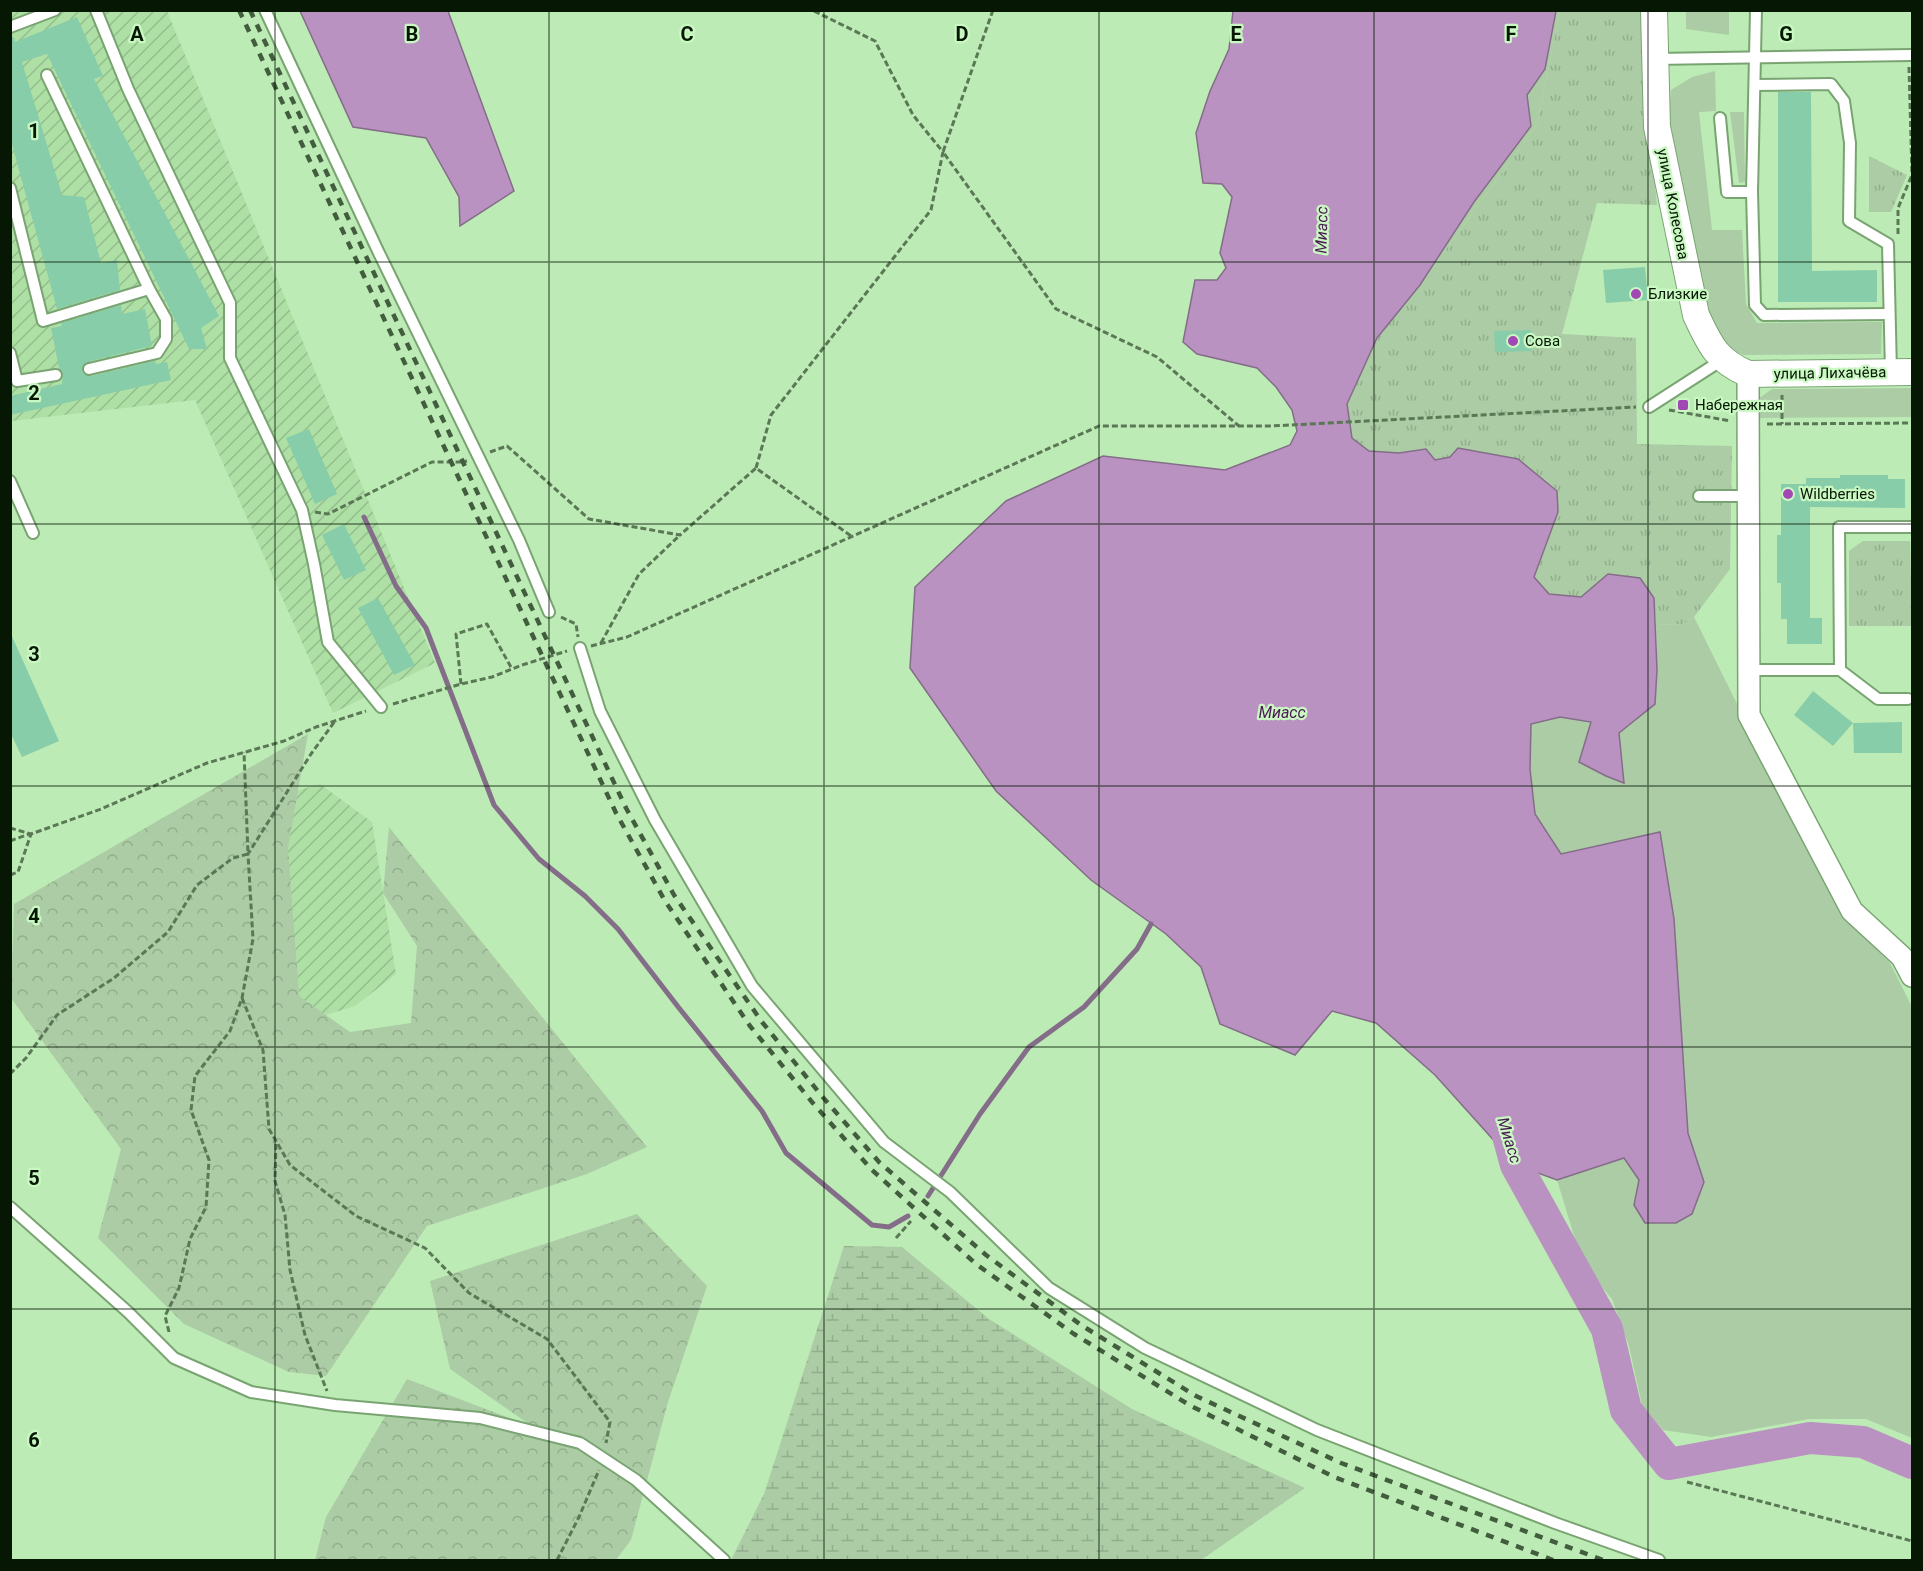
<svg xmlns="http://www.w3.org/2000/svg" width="1923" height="1571" font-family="Roboto,sans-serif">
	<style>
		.industrial { fill: url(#industrial-furrows) }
		.grass { fill: #abcca5 }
		.forest { fill: url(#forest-crowns) }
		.wetland { fill: url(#wetland-marsh) }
		.park { fill: url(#park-tufts) }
		.water { fill: #ba92c1; stroke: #846d88; stroke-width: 1.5 }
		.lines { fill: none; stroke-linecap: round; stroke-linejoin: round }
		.stream { stroke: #846d88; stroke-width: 5 }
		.river { stroke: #ba92c1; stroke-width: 32 }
		.building { fill: #88cda9 }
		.service-casing { stroke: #79a472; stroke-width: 14 }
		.minor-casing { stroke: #79a472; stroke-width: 24 }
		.tertiary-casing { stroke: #79a472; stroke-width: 28 }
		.path { stroke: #5a7855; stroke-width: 3; stroke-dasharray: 6 3; stroke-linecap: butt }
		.service { stroke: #fff; stroke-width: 10 }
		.minor { stroke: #fff; stroke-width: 21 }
		.tertiary { stroke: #fff; stroke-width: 26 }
		.rail { stroke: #425d3e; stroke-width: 4.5; stroke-dasharray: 8 8; stroke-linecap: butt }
		.grid { fill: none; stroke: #061704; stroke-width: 1.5; stroke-opacity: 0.55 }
		.poi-dot { fill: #a248b4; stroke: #caf8c2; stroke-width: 2 }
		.labels { text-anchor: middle; stroke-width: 4.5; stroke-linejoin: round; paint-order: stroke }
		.street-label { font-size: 15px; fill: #061704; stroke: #caf8c2 }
		.poi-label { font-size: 15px; fill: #061704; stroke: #caf8c2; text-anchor: start }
		.water-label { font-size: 16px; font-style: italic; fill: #4b1a54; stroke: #caf8c2 }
		.grid-label { font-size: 20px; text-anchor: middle; font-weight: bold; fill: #061704; stroke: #caf8c2; stroke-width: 4.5; stroke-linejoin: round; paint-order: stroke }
	</style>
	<defs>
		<pattern id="industrial-furrows" width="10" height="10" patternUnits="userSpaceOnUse" patternTransform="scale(1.5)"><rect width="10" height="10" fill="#aee0a5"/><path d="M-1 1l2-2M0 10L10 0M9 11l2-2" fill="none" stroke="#94bf8c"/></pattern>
		<pattern id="forest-crowns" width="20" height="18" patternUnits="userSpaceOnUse" patternTransform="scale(1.5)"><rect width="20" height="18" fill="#abcca5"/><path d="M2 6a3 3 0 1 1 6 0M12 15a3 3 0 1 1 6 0" fill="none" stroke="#92ae8c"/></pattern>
		<pattern id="wetland-marsh" width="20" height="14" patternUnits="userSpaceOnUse" patternTransform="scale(1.5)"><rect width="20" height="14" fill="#abcca5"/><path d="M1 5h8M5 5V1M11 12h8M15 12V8" fill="none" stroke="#92ae8c"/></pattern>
		<pattern id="park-tufts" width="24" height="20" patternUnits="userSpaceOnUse" patternTransform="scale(1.5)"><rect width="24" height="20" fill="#abcca5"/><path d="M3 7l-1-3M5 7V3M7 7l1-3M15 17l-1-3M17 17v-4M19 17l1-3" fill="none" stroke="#92ae8c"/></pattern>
	</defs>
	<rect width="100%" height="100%" fill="#bdebb5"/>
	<g class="industrial">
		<polygon points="10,11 167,11 435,663 333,713 195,400 11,421"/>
		<polygon points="320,784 372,822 396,974 355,1006 316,1018 283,991 275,866 291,792"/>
	</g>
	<g class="grass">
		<polygon points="1556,11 1560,11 1537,125 1420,285 1474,202 1531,126 1527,95 1545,69"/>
		<polygon points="1686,11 1729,11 1729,35 1686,29"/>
		<polygon points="1715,71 1716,111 1699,112 1712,230 1742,230 1746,304 1757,323 1882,322 1881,354 1744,355 1731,350 1709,320 1668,121 1671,90 1692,77"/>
		<polygon points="1730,112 1744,112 1745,182 1739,183"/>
		<polygon points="1912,388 1912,417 1755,418 1758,399 1772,389"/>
		<polygon points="1694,617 1841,914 1890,963 1912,1007 1912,1438 1866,1419 1809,1419 1711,1437 1663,1430 1642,1405 1629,1346 1612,1299 1583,1265 1557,1180 1624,1158 1639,1180 1634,1205 1645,1223 1676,1223 1704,1182 1688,1133 1674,919 1660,833 1561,854 1535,814 1530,769 1531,723 1560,717 1591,722 1619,733 1655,704 1657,670 1656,625 1683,624"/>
	</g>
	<g class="forest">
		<polygon points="308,734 288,848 299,996 350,1032 411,1023 417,946 383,893 389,827 647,1147 587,1174 427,1226 326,1376 289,1372 184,1324 98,1238 121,1149 11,998 14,904"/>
		<polygon points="637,1214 707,1286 668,1402 631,1540 616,1560 315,1560 326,1517 407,1379 533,1427 450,1369 430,1281"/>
	</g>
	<polygon class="wetland" points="844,1246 902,1247 989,1319 1132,1409 1305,1488 1201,1560 731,1560 764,1494"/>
	<g class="park">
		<polygon points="1560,11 1644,11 1649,127 1657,205 1597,203 1562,334 1636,338 1637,444 1732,446 1730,569 1694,617 1683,624 1656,625 1654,598 1608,574 1581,597 1549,594 1534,578 1545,548 1557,490 1518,459 1458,448 1450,457 1435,460 1426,449 1399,453 1369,451 1352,438 1347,404 1377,338 1420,285 1537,125"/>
		<polygon points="1869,156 1907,175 1891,212 1869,212"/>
		<polygon points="1863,541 1910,541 1912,626 1849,626 1849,551"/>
	</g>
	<g class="water">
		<polygon points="300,11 448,11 514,191 460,226 459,197 426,138 353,127"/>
		<polygon points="1233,11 1556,11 1545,69 1527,95 1531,126 1474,202 1420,285 1377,338 1347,404 1352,438 1369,451 1399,453 1426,449 1435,460 1450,457 1458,448 1518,459 1557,491 1558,512 1534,577 1549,594 1581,597 1608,574 1640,578 1654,598 1657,670 1655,704 1619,733 1624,783 1606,776 1579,762 1591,722 1560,717 1531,724 1530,769 1535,814 1561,854 1660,832 1674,919 1688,1133 1704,1182 1692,1214 1676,1223 1645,1223 1634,1205 1639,1180 1624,1158 1557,1180 1516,1165 1435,1075 1376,1023 1332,1011 1295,1055 1220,1024 1201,967 1166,934 1091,880 996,791 910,668 915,587 1006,501 1103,456 1225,470 1290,445 1297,431 1292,410 1276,387 1257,368 1197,354 1183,342 1195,280 1217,280 1226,268 1220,253 1232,197 1222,184 1203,183 1196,133 1210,91 1229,49"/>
	</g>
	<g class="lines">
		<g class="stream">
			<polyline points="364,517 396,586 426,628 494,805 539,859 585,896 618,929 679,1008 762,1111 786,1153 872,1225 889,1227 908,1216"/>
			<polyline points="928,1196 980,1114 1029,1047 1084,1007 1137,949 1151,924"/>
		</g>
		<polyline class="river" points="1505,1125 1516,1165 1607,1329 1626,1410 1669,1464 1810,1438 1863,1442 1912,1463"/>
	</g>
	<g class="building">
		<polygon points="77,17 103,76 94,79 219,316 201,328 207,349 189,349 47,54 22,62 62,195 84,197 101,263 117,260 120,290 57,309 10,137 10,38 14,37 15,42"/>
		<polygon points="1778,92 1811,92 1812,271 1877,270 1877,302 1778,302"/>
		<polygon points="1645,267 1648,300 1606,303 1603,270"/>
		<polygon points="121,305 122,314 145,309 152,346 87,362 82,367 83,374 91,376 155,361 156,364 167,362 171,380 10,415 10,396 62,384 63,373 59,368 51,328 62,326 61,323"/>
		<polygon points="1531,330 1532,351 1495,352 1494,331"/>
		<polygon points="309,429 337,494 315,504 286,438"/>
		<polygon points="1840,475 1888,475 1888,479 1905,479 1905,508 1810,507 1810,618 1822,618 1822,644 1787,644 1787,619 1781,619 1781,583 1777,583 1777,535 1781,535 1781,484 1806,484 1806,478 1840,478"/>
		<polygon points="344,524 366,570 344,580 322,535"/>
		<polygon points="378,598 415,665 394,675 358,608"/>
		<polygon points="10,632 59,741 22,757 10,732"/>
		<polygon points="1813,691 1853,723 1833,746 1794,715"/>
		<polygon points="1902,722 1902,753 1854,753 1853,723"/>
	</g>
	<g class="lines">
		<defs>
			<g id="service">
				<polyline points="96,10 128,89 230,303 230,358 302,510 314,564 328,642 381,707"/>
				<polyline points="265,10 378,251 519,540 549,612"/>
				<polyline points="1756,10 1752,192 1755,305 1764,315 1889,314"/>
				<polyline points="10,27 55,10"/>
				<polyline points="1655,59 1912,55"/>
				<polyline points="47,75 149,289 166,319 166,339 157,353 89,369"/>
				<polyline points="1755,85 1831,84 1844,101 1850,143 1849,221 1888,244 1891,372"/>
				<polyline points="1720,118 1727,192 1752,192"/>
				<polyline points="10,188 43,321 149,289"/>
				<polyline points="10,353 17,381 56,375"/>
				<polyline points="1649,407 1722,360"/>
				<polyline points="10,481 33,533"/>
				<polyline points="1699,496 1748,496"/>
				<polyline points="580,648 600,711 655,820 752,986 884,1142 950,1192 1049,1288 1145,1348 1317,1430 1555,1523 1659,1560"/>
				<polyline points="1749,670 1840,670 1839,527 1912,527"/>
				<polyline points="1840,670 1878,699 1908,699"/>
				<polyline points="10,1207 128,1312 174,1358 251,1392 335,1405 480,1418 580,1443 636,1480 724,1560"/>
			</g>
			<polyline id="minor" points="1748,374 1749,715 1852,911 1902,957 1912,976"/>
			<path id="tertiary" d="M1654 10 1657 127 1696 315C1710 345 1716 360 1748 374L1912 372"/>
		</defs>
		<use href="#service" class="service-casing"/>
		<use href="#minor" class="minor-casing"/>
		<use href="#tertiary" class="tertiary-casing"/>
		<g class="path">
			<polyline points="993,10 943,152 1056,309 1157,357 1239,426"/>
			<polyline points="1909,67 1912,175"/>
			<polyline points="1898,234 1898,208 1912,175"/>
			<polyline points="1782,395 1782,424"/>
			<polyline points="1669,410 1731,421"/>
			<polyline points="1767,424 1912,423"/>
			<polyline points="490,452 507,446 589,519 680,535 756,468 851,536"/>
			<polyline points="756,468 771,415 931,210 943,152 913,115 875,41 812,10"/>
			<polyline points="315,512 328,514 432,462 462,462 467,461"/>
			<polyline points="561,617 576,624 578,637"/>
			<polyline points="601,643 639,574 680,535"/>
			<polyline points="591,646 627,637 1099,426 1271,426 1636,407"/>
			<polyline points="461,684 456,634 487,624 512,669"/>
			<polyline points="393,704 461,684 492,677 522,665 567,651"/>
			<polyline points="10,828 31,834 101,809 207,763 284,741 316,727 366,711"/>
			<polyline points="10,841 29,834"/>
			<polyline points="10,875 18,872 31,834"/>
			<polyline points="242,998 263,1050 269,1129 290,1165 356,1216 425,1248 469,1293 547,1339 610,1422 606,1443"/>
			<polyline points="10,1074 26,1058 57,1015 114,978 168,932 197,885 233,858 248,854 244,752"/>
			<polyline points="276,1144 275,1181 285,1215 290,1270 305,1335 327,1391"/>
			<polyline points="896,1238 911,1221"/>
			<polyline points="169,1332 165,1316 179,1288 190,1239 206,1207 209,1160 191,1110 195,1076 230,1031 242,998 253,939 248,854 311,754 335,721"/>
			<polyline points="1687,1482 1912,1541"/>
			<polyline points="557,1560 579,1517 599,1470"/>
		</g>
		<use href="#service" class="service"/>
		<use href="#minor" class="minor"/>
		<use href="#tertiary" class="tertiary"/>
		<g class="rail">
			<polyline points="239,10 616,813 665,901 750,1026 812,1102 872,1170 976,1264 1074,1334 1191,1406 1334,1477 1553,1560"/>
			<polyline points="250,10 626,808 674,895 762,1022 821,1095 879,1162 986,1255 1081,1325 1196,1396 1341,1463 1603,1560"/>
		</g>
	</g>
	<path class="grid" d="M275 10V1560M549 10V1560M824 10V1560M1099 10V1560M1374 10V1560M1648 10V1560M10 262H1912M10 524H1912M10 786H1912M10 1047H1912M10 1309H1912"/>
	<g class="poi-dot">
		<circle cx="1636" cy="294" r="6"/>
		<circle cx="1513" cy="341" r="6"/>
		<rect x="1677" y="399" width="12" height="12" rx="3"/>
		<circle cx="1788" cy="494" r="6"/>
	</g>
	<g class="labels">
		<g class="street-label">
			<text transform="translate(1673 204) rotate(79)" y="5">улица Колесова</text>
			<text transform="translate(1830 373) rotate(-1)" y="5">улица Лихачёва</text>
		</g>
		<g class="poi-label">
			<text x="1648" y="299">Близкие</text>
			<text x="1525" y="346">Сова</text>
			<text x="1695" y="410">Набережная</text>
			<text x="1800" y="499">Wildberries</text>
		</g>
		<g class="water-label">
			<text transform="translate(1321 230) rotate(-89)" y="6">Миасс</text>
			<text x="1282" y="718">Миасс</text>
			<text transform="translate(1510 1140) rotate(73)" y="6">Миасс</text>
		</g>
	</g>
	<g class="grid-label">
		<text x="137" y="41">A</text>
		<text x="412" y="41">B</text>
		<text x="687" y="41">C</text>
		<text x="962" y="41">D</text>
		<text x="1236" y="41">E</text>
		<text x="1511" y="41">F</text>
		<text x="1786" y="41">G</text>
		<text x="34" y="138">1</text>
		<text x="34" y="400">2</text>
		<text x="34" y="661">3</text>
		<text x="34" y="923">4</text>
		<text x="34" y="1185">5</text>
		<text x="34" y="1447">6</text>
	</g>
	<rect width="1923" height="1571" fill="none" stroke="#061704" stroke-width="24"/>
</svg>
